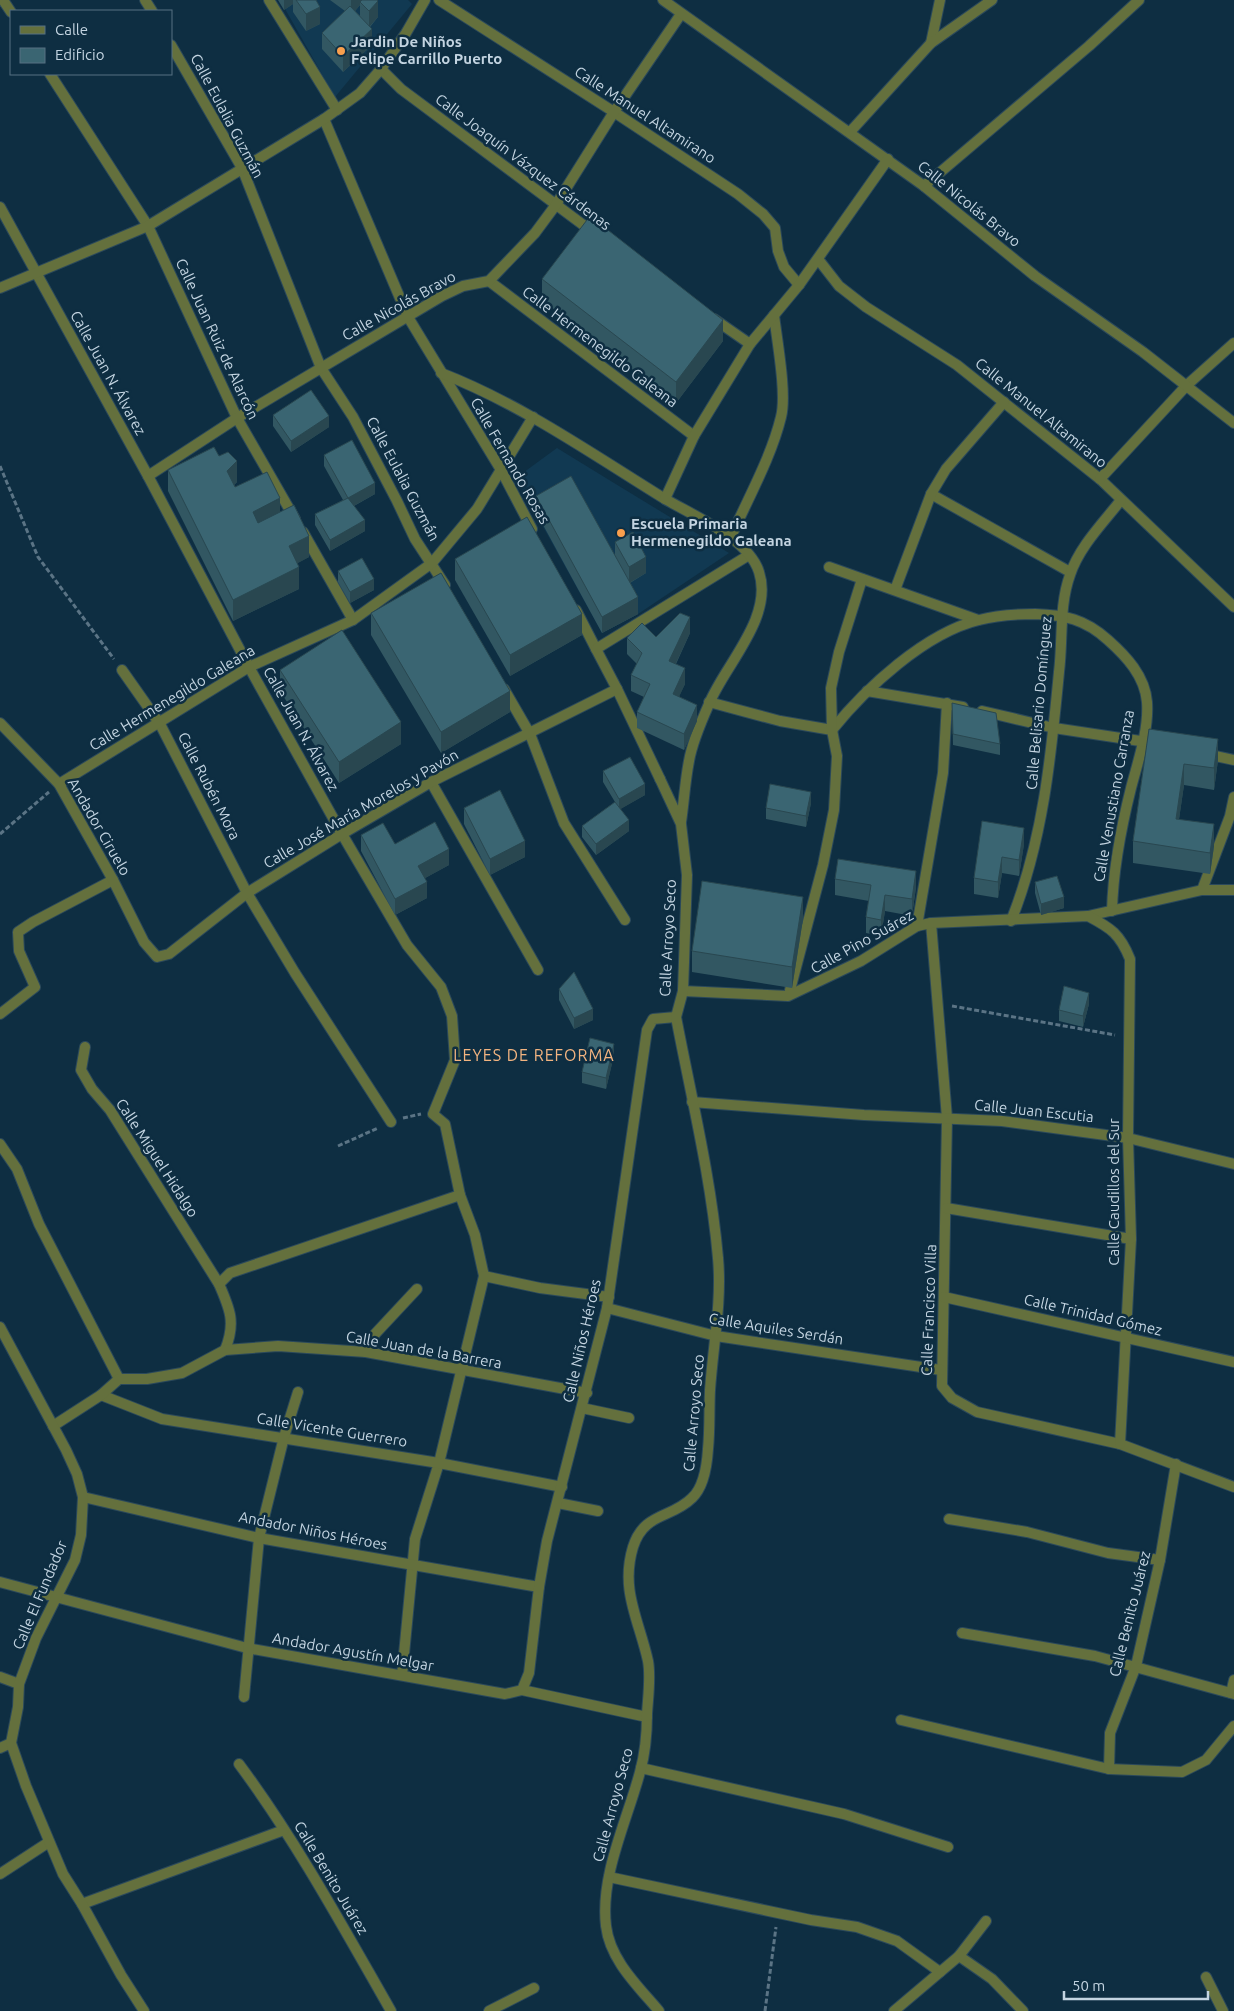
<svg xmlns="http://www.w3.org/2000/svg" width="1234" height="2011" font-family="Ubuntu,sans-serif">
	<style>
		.built { fill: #113952 }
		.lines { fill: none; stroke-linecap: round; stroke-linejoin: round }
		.pedestrian-casing { stroke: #2b495b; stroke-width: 12 }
		.minor-casing { stroke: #2b495b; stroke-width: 12 }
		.tertiary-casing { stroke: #2b495b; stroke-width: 12 }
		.path { stroke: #5b7485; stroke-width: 3; stroke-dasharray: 5 2.5; stroke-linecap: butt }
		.pedestrian { stroke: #64703d; stroke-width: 10 }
		.minor { stroke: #64703d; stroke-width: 10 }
		.tertiary { stroke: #64703d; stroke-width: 10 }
		.wall { fill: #325762; fill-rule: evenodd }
		.shaded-wall { fill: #294750 }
		.building { fill: #3a6572; stroke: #294750 }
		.poi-dot { fill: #f99f4d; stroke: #0e2e42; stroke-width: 2 }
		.labels { text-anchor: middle; stroke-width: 5; stroke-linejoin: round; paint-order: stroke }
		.poi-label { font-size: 15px; font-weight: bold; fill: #c3d4e1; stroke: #0e2e42; text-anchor: start }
		.street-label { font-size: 15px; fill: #c3d4e1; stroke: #0e2e42 }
		.neighbourhood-label { font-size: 16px; letter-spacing: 1px; fill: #f3b480; stroke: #0e2e42 }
	</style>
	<rect width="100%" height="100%" fill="#0e2e42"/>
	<g class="built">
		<polygon points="280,0 408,0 412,4 335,97"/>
		<polygon points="557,448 614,483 729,553 638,614 602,633 516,478"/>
	</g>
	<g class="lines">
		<defs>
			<polyline id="pedestrian" points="522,1690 647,1717"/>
			<g id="minor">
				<polyline points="3,0 11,12"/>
				<polyline points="145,0 152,11"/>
				<polyline points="269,0 337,110"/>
				<polyline points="439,0 614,112 738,194 763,214 775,228 778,251 784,267 799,285"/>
				<polyline points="171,45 242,168 321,368 353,417 397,501 415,539 445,585"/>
				<polyline points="381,69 401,89 594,233"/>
				<polyline points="50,74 148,226 237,418 295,519"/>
				<polyline points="324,119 408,317 501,470 532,529"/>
				<polyline points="924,186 1089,46 1139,0"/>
				<polyline points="0,207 148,476 249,667 342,834 407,945 441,987 452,1016 455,1060 433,1114 445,1124 460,1195 475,1235 484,1276 439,1463 415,1539 402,1675"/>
				<polyline points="818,259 839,286 866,307 957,365 1100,479 1234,607"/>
				<polyline points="489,281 694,436"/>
				<polyline points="0,288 148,226 324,119 360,93 381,69 406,33 425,0"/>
				<polyline points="714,319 750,344"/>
				<path d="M441 373C521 404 592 454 665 499"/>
				<polyline points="148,476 237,418 442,296 463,286 489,281 535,233 555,206 614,112 681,14"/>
				<polyline points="1100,479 1187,385 1234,343"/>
				<polyline points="931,494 1070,572"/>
				<polyline points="303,532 353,620"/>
				<path d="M731 537C748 498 771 458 781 417 787 394 777 341 774 315"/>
				<polyline points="829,567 978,620"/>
				<polyline points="895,590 931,494 946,469 1004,402"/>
				<polyline points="576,610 596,649"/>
				<polyline points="122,670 160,724 247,893 295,973 391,1122"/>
				<polyline points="504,689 530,734 564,823 625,920"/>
				<polyline points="617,689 660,779"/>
				<polyline points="867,691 963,707"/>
				<path d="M709 702 780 721 832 730C866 688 925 633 979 620 997 615 1017 614 1035 614 1065 615 1085 619 1108 640 1126 656 1145 676 1147 702 1149 730 1138 761 1131 788 1121 828 1113 869 1112 911"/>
				<polyline points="982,711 1054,728 1147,742"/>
				<polyline points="1206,754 1234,760"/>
				<polyline points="431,782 538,970"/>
				<polyline points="59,784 249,667 353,620 432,563 477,509 533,417"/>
				<polyline points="1202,890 1230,816 1234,797"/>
				<polyline points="1088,916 1202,890 1234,890"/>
				<path d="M1011 921C1043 841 1051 757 1059 672 1063 640 1059 605 1070 575 1079 547 1103 523 1121 500"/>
				<polyline points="931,923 947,1118 942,1386 952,1398 977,1412 1120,1444 1234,1487"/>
				<polyline points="917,926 943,773 947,703"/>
				<polyline points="790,990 823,865 834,810 837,756 832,730 831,688 839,652 862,579"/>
				<path d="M683 991 788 996 861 961 917 926 931 923 1088 916C1111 928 1120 934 1130 959L1128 1138 1131 1239 1120 1444"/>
				<polyline points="0,1014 35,987 19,951 18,932 33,922 113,880"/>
				<path d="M85 1047 81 1070 92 1089 110 1110 219 1284C230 1309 236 1323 225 1350"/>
				<polyline points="692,1102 864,1115 1002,1121 1128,1138 1234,1164"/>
				<polyline points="0,1144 17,1169 39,1224 119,1379"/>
				<polyline points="946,1208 1131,1239"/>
				<polyline points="484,1276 540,1288 609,1297"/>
				<polyline points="219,1284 230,1273 460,1195"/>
				<polyline points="944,1297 1234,1362"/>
				<polyline points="607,1308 716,1336 941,1370"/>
				<polyline points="366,1352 375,1334 417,1289"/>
				<polyline points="101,1395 162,1419 439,1463 562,1487"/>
				<polyline points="582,1408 629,1418"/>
				<polyline points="53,1426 101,1395 119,1379 147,1379 182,1373 225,1350 278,1346 366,1352 587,1393"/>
				<polyline points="83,1497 259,1538 539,1587"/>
				<polyline points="558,1503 598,1511"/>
				<polyline points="949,1519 1027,1532 1108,1553 1160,1560"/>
				<polyline points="0,1582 247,1648 505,1694 522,1690 529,1673 539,1587 547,1541 607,1308 647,1030 653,1019 676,1017"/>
				<polyline points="962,1633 1095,1656 1234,1694"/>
				<polyline points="0,1677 19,1684"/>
				<polyline points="1231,1693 1234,1680"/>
				<polyline points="244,1697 259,1538 284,1437 298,1392"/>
				<polyline points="901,1720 1109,1769 1182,1772 1206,1760 1234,1726"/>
				<polyline points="0,1748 11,1743"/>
				<path d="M239 1764C297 1842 343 1927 391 2011"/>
				<polyline points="641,1768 844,1814 948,1847"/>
				<polyline points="1109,1769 1110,1733 1136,1666 1160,1560 1176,1464"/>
				<polyline points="0,1874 49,1842"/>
				<polyline points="609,1877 811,1920 857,1927 897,1941 940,1972"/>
				<polyline points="82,1904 284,1830"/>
				<polyline points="959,1956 992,1979 1023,2011"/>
				<polyline points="1206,1977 1223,2011"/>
				<polyline points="489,2011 534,1988"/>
				<polyline points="894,2011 959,1956 986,1921"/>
			</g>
			<g id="tertiary">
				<polyline points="663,0 924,186 1035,276 1143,352 1234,423"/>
				<polyline points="931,43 940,0"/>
				<polyline points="850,132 931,43 992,0"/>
				<polyline points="0,723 59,784 113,880 144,942 157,957 169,954 247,893 342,834 431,782 617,689 596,649 749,555"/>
				<path d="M681 822C684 802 685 781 689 761 692 743 701 722 709 704 724 666 774 618 759 572 749 539 694 516 665 499L694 436 750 344 799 285 888 159"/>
				<polyline points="0,1327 66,1450 77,1474 83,1497 81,1535 75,1560 36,1638 19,1684 18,1707 11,1743 26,1786 63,1874 82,1904 121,1975 144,2011"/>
				<path d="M659 2011C638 1986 610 1960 606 1926 600 1875 627 1821 640 1772 645 1754 647 1732 647 1714 648 1697 651 1677 648 1661 639 1620 620 1590 633 1547 644 1512 671 1519 692 1498 704 1487 707 1465 708 1449 710 1429 709 1410 710 1390 713 1346 722 1302 718 1258 711 1177 691 1096 676 1017L683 991 687 875 681 824 660 779"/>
			</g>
		</defs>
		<use href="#pedestrian" class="pedestrian-casing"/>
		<use href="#minor" class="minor-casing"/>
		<use href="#tertiary" class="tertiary-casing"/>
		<g class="path">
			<polyline points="0,466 38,557 114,659"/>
			<polyline points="0,834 49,792"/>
			<polyline points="952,1006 1115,1035"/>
			<polyline points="403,1118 421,1114"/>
			<polyline points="338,1146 378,1128"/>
			<polyline points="765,2011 776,1927"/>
		</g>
		<use href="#pedestrian" class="pedestrian"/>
		<use href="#minor" class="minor"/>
		<use href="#tertiary" class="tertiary"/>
	</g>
	<g class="wall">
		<polygon points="278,0 316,0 320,24 306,31 293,12 293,4 284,10"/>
		<path d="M330 0H377L378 17 370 27 372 45 343 72 322 49V33L345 11ZM360 5V16L355 11Z"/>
		<polygon points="542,279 723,341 676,403 542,300"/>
		<polygon points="273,415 329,427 291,452 273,426"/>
		<polygon points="324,455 375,494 354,506 365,531 330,551 315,525 315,514 343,500 324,466"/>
		<polygon points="219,456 237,482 234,485 235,487 280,512 309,557 297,563 299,589 233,621 168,491 168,470"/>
		<polygon points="536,496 615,556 615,542 646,573 630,583 638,614 602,633 536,512"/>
		<polygon points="455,559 582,635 510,676 455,580"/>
		<polygon points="338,571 374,590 350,603 338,582"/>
		<polygon points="371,613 510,712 441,753 371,635"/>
		<polygon points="690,633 676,664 685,684 679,696 697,721 684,750 637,728 637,712 644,697 631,691 631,675 637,664 627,654 627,638 656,637"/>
		<polygon points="280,670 401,744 339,783 280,691"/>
		<polygon points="952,703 1000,744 1000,755 953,745"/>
		<polygon points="1149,729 1218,760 1214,790 1184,785 1179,819 1214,846 1210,874 1133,863 1133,841"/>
		<polygon points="603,771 645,795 620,809 629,831 596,855 582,837 582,826 615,802 603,782"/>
		<polygon points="811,803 806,827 766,819 766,808"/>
		<polygon points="464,808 525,857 490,875 464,824"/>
		<polygon points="1024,828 1024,844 1019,876 1002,873 998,898 974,894 974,878"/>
		<polygon points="361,835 395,844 449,865 425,878 427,898 395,915 361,851"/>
		<polygon points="835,879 916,887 912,916 885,911 881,936 866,933 866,917 869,901 835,895"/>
		<polygon points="1035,882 1064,908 1041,915 1035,893"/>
		<polygon points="803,919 792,988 692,972 692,951"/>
		<polygon points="559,989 593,1020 574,1029 559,1000"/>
		<polygon points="1089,1004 1083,1027 1059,1021 1059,1010"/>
		<polygon points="614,1055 606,1089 582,1083 582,1072"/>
	</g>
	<g class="shaded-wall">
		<polygon points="284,0 293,0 293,4 284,10"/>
		<polygon points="351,0 364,0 360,2 360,5 351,16"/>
		<polygon points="378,1 378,17 369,27 369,11"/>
		<polygon points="320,7 320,24 306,31 306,14"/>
		<polygon points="372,29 372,45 343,72 343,56"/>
		<polygon points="723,320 723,341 676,403 676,382"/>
		<polygon points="329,416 329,427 291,452 291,441"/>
		<polygon points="237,461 237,482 227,492 227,471"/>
		<polygon points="375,483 375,494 348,509 348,498"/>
		<polygon points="280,498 280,519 253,533 253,512"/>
		<polygon points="365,520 365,531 330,551 330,540"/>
		<polygon points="309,536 309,557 289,568 289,546"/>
		<polygon points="646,557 646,573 629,583 629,567"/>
		<polygon points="299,567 299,589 233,621 233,600"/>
		<polygon points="374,579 374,590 350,603 350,592"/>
		<polygon points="638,597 638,614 602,633 602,617"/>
		<polygon points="582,614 582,635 510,676 510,655"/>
		<polygon points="690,617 690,633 669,678 669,661"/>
		<polygon points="685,668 685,684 673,710 673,694"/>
		<polygon points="510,691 510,712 441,753 441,732"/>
		<polygon points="697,705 697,721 684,750 684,734"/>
		<polygon points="401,722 401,744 339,783 339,762"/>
		<polygon points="1218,739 1218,760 1214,790 1214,768"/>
		<polygon points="1184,764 1184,785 1176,840 1176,819"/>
		<polygon points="645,784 645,795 619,810 619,799"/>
		<polygon points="811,792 811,803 806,827 806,816"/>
		<polygon points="629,820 629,831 596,855 596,844"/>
		<polygon points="1214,824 1214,846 1210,874 1210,853"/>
		<polygon points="1024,828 1024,844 1019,876 1019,860"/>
		<polygon points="525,841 525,857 490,875 490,859"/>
		<polygon points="449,849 449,865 418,882 418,866"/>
		<polygon points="1002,857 1002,873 998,898 998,882"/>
		<polygon points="916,871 916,887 912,916 912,899"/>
		<polygon points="427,882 427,898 395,915 395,899"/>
		<polygon points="885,895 885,911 881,936 881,920"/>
		<polygon points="803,897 803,919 792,988 792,967"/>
		<polygon points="1064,897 1064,908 1041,915 1041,904"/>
		<polygon points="1089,993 1089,1004 1083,1027 1083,1016"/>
		<polygon points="593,1009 593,1020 574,1029 574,1018"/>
		<polygon points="614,1044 614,1055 606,1089 606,1078"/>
	</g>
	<g class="building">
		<polygon points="296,0 316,0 320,7 306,14"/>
		<polygon points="362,0 377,0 378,1 369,11 360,2"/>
		<polygon points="350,6 372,29 343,56 322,33"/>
		<polygon points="590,216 723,320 676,382 542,279"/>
		<polygon points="311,390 329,416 291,441 273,415"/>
		<polygon points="352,440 375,483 348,498 324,455"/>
		<polygon points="214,447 219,456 228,452 237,461 227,471 235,487 267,472 280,498 253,512 258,523 294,505 309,536 289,546 299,567 233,600 168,470"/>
		<polygon points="571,476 638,597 602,617 536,496"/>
		<polygon points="348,498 365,520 330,540 315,514"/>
		<polygon points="527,517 582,614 510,655 455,559"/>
		<polygon points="633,532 646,557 629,567 615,542"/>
		<polygon points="362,558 374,579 350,592 338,571"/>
		<polygon points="441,573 510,691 441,732 371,613"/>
		<polygon points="680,613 690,617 669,661 685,668 673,694 697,705 684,734 637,712 650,684 631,675 642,653 627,638 642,623 656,637"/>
		<polygon points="342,630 401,722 339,762 280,670"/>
		<polygon points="952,703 996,713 1000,744 953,734"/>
		<polygon points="1149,729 1218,739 1214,768 1184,764 1176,819 1214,824 1210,853 1133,841"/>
		<polygon points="630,757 645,784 619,799 603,771"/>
		<polygon points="770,784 811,792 806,816 766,808"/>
		<polygon points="500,790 525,841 490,859 464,808"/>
		<polygon points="615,802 629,820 596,844 582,826"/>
		<polygon points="982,821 1024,828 1019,860 1002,857 998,882 974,878"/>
		<polygon points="435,822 449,849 418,866 427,882 395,899 361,835 383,823 395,844"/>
		<polygon points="838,859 916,871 912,899 885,895 881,920 866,917 871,885 835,879"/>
		<polygon points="1057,876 1064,897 1041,904 1035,882"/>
		<polygon points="702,881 803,897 792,967 692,951"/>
		<polygon points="574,972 593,1009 574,1018 559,989"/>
		<polygon points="1064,986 1089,993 1083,1016 1059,1010"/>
		<polygon points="590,1038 614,1044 606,1078 582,1072"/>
	</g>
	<g class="poi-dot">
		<circle cx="341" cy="51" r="5"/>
		<circle cx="621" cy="533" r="5"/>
	</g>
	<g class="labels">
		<g class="poi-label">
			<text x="351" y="47">Jardin De Niños<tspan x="351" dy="17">Felipe Carrillo Puerto</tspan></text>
			<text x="631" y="529">Escuela Primaria<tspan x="631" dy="17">Hermenegildo Galeana</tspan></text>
		</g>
		<g class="street-label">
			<text transform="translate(645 115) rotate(33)" y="5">Calle Manuel Altamirano</text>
			<text transform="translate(227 116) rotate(62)" y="5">Calle Eulalia Guzmán</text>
			<text transform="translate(523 162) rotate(37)" y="5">Calle Joaquín Vázquez Cárdenas</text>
			<text transform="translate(969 204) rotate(39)" y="5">Calle Nicolás Bravo</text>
			<text transform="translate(399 306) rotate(-29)" y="5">Calle Nicolás Bravo</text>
			<text transform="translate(217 339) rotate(65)" y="5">Calle Juan Ruiz de Alarcón</text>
			<text transform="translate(600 347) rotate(37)" y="5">Calle Hermenegildo Galeana</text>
			<text transform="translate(108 373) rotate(61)" y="5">Calle Juan N. Álvarez</text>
			<text transform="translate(1041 413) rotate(39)" y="5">Calle Manuel Altamirano</text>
			<text transform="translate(510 461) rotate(60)" y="5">Calle Fernando Rosas</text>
			<text transform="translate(403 479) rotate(62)" y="5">Calle Eulalia Guzmán</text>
			<text transform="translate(172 698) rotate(-31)" y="5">Calle Hermenegildo Galeana</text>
			<text transform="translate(1039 703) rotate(-85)" y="5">Calle Belisario Domínguez</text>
			<text transform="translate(301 729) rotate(61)" y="5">Calle Juan N. Álvarez</text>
			<text transform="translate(209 786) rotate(63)" y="5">Calle Rubén Mora</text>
			<text transform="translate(1114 796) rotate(-80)" y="5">Calle Venustiano Carranza</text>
			<text transform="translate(361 809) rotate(-30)" y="5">Calle José María Morelos y Pavón</text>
			<text transform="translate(99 827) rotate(60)" y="5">Andador Ciruelo</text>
			<text transform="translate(668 938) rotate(-87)" y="5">Calle Arroyo Seco</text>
			<text transform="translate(862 942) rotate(-29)" y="5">Calle Pino Suárez</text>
			<text transform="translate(1034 1111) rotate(6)" y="5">Calle Juan Escutia</text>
			<text transform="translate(157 1158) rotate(57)" y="5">Calle Miguel Hidalgo</text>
			<text transform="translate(1114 1192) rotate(-90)" y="5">Calle Caudillos del Sur</text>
			<text transform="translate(929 1310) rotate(-88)" y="5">Calle Francisco Villa</text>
			<text transform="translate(1093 1315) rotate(13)" y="5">Calle Trinidad Gómez</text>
			<text transform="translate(776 1329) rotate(9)" y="5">Calle Aquiles Serdán</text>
			<text transform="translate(582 1341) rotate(-77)" y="5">Calle Niños Héroes</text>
			<text transform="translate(424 1350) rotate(10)" y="5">Calle Juan de la Barrera</text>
			<text transform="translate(694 1413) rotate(-85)" y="5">Calle Arroyo Seco</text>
			<text transform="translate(332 1430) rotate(9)" y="5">Calle Vicente Guerrero</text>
			<text transform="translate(313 1531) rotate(11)" y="5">Andador Niños Héroes</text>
			<text transform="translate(40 1595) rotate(-67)" y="5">Calle El Fundador</text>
			<text transform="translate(1130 1614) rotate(-76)" y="5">Calle Benito Juárez</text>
			<text transform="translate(353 1652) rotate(10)" y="5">Andador Agustín Melgar</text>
			<text transform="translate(613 1805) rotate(-75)" y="5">Calle Arroyo Seco</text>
			<text transform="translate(331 1878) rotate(59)" y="5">Calle Benito Juárez</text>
		</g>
		<g class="neighbourhood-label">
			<text x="534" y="1061">LEYES DE REFORMA</text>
		</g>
	</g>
	<rect x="10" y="10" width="162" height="65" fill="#0e2e42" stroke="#567082"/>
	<rect x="20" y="26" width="25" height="8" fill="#64703d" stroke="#567082"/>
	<text x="55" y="35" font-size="15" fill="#c3d4e1">Calle</text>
	<rect x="20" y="48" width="25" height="15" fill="#3a6572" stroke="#567082"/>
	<text x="55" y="60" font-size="15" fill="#c3d4e1">Edificio</text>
	<path d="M1064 1991v8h144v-8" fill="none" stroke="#c3d4e1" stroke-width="2.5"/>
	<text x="1072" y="1991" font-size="15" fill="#c3d4e1" stroke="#0e2e42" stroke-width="4" paint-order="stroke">50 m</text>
</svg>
